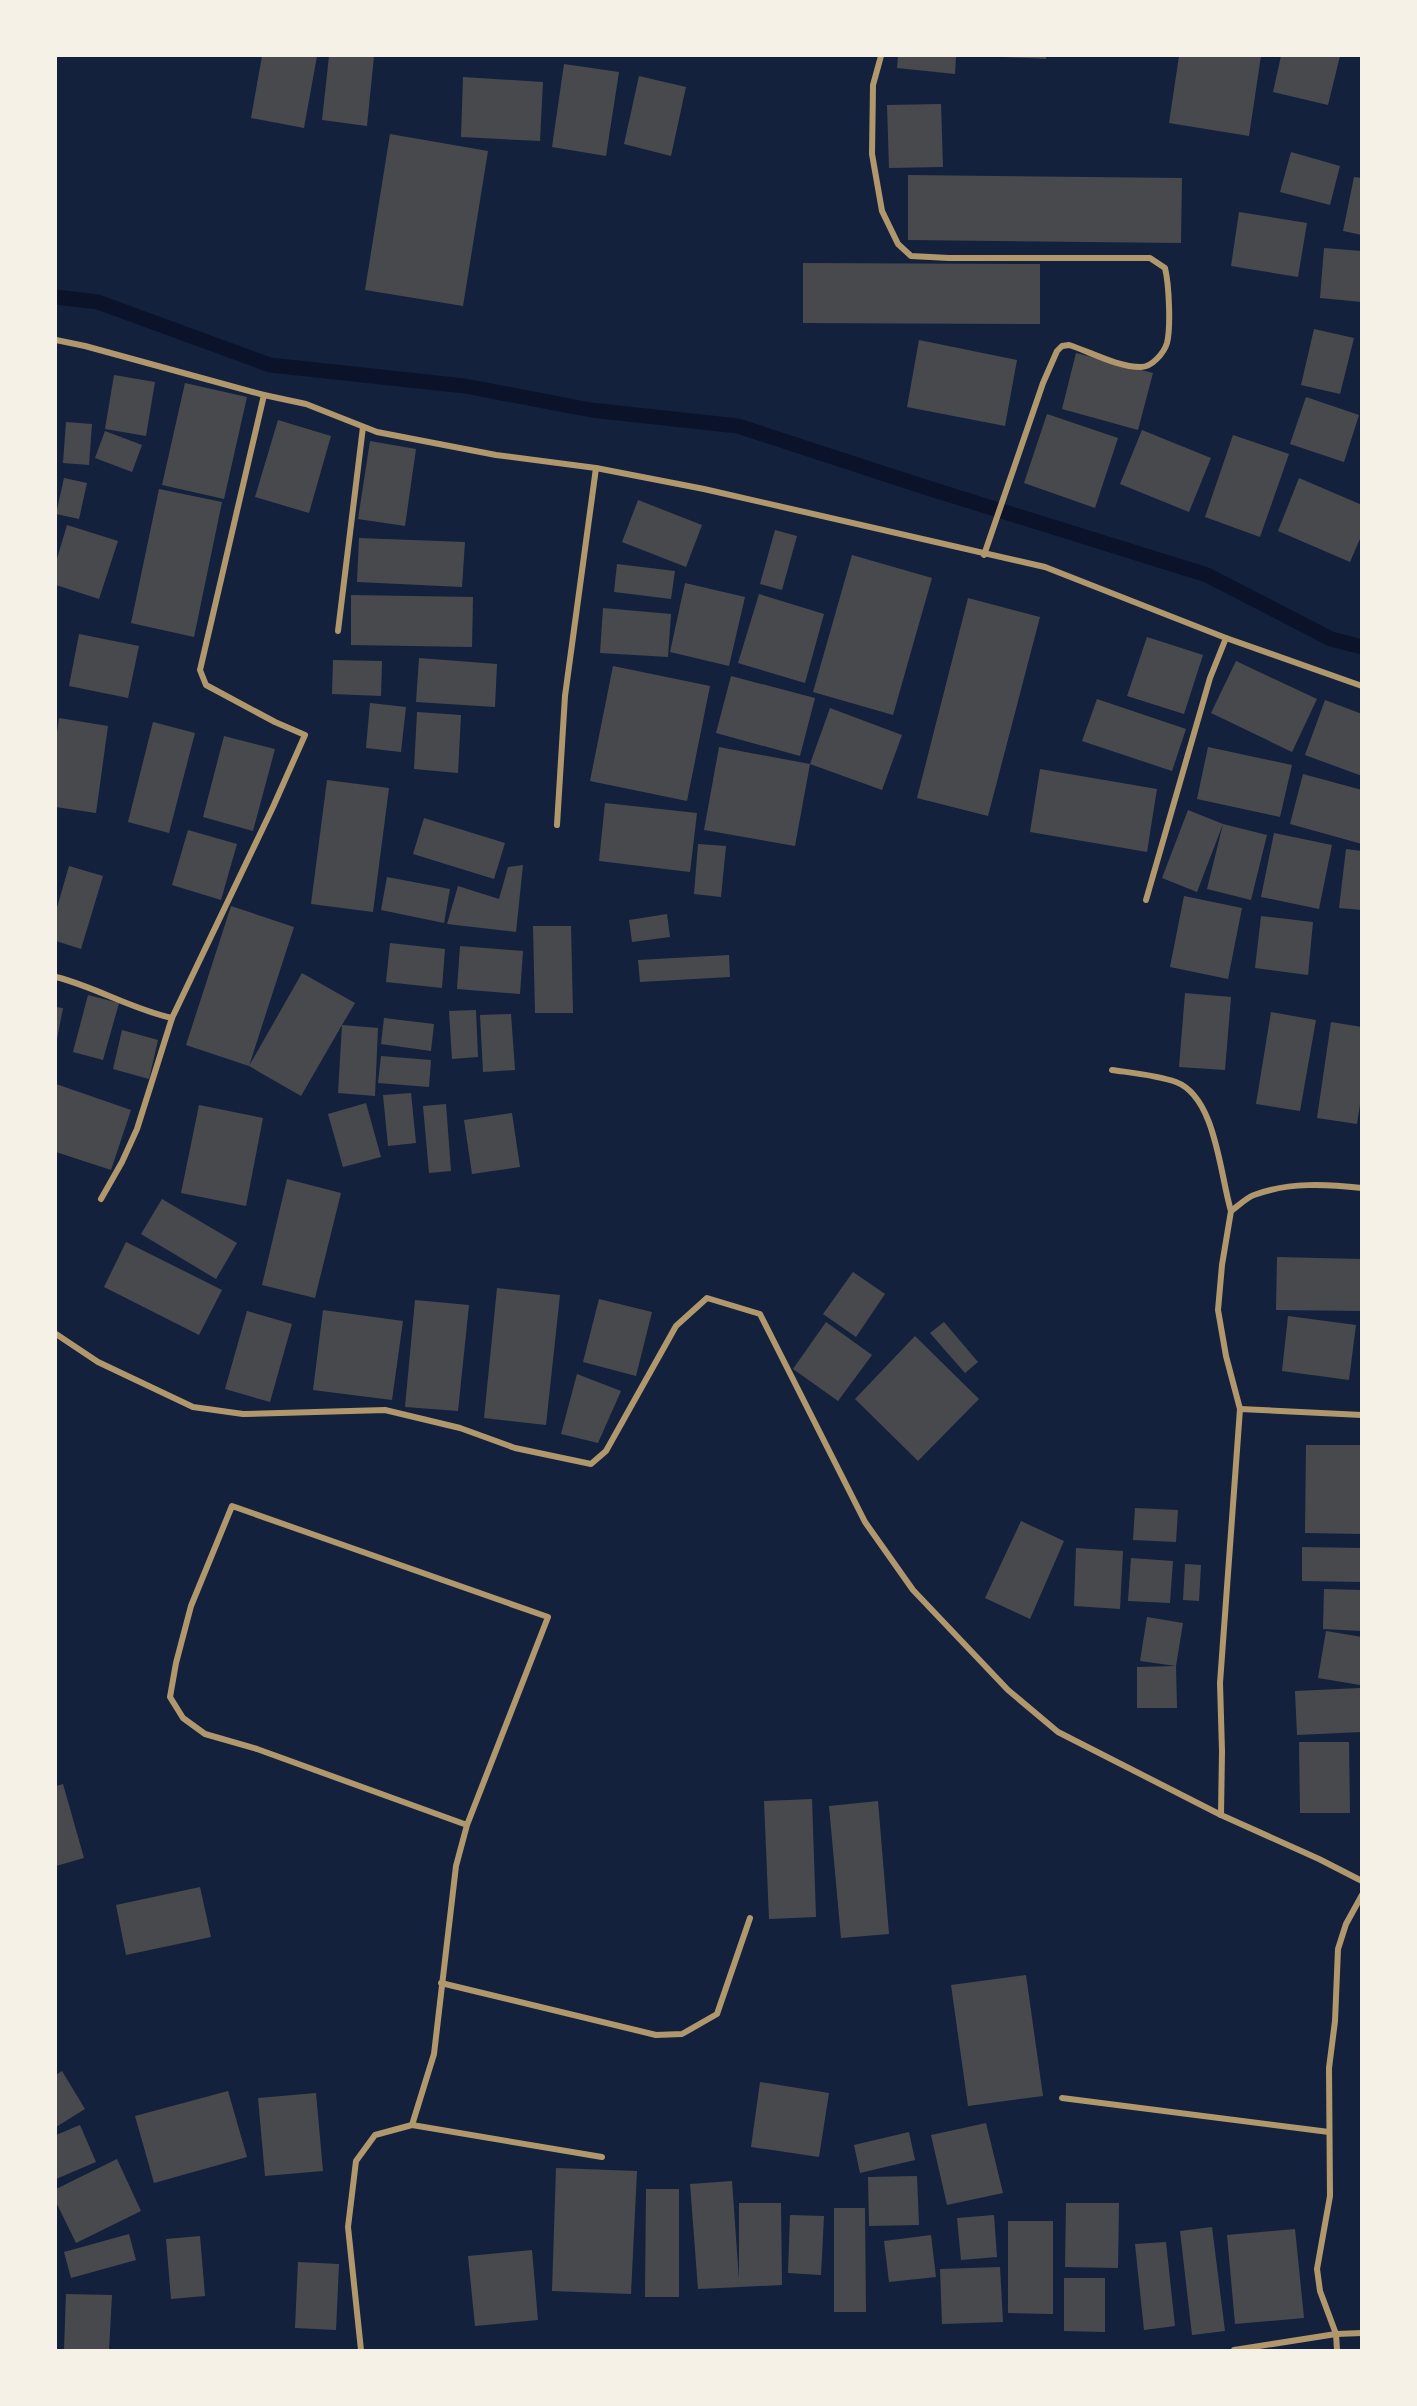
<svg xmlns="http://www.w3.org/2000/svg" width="1417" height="2406" font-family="'Noto Sans',sans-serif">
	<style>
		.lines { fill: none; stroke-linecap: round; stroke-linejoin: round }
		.stream { stroke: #0b132b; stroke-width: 15 }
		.building { fill: #48494c }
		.minor { stroke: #b1986c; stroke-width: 6 }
	</style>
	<rect width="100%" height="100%" fill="#14213d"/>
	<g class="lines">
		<polyline class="stream" points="56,297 98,302 270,365 465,386 591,410 738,426 931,489 1207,575 1331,639 1362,647"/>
	</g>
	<g class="building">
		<polygon points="262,56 317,56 304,128 251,118"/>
		<polygon points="329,56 374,56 367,126 322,120"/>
		<polygon points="898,56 956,56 955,74 897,68"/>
		<polygon points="1004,56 1046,56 1046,59 1004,57"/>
		<polygon points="1179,56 1261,56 1249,136 1169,123"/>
		<polygon points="1281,56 1340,56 1328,105 1273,92"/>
		<polygon points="564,64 619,72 606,156 552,147"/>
		<polygon points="639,76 686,87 671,156 624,144"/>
		<polygon points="463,77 543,82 540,141 461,137"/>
		<polygon points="941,104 943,167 889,168 887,105"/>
		<polygon points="390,134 488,151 463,306 365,290"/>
		<polygon points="1291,152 1340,166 1330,205 1280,192"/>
		<polygon points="908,175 1182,178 1181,243 908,240"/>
		<polygon points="1354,177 1362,178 1362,235 1343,231"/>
		<polygon points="1239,212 1307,223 1298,277 1231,266"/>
		<polygon points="1324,248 1362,251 1362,302 1320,298"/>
		<polygon points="803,263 1040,264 1040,324 803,323"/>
		<polygon points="1314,329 1354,338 1340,394 1301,385"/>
		<polygon points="919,340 1017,360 1005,426 907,407"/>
		<polygon points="1076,353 1153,373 1138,430 1062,409"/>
		<polygon points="114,375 155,382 146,436 105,429"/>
		<polygon points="185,383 247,397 224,499 162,485"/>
		<polygon points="1306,397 1359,415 1344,462 1290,444"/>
		<polygon points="1047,414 1118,438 1095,508 1024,483"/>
		<polygon points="278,420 331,436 309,513 255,497"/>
		<polygon points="66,422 92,424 89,465 63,463"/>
		<polygon points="1142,430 1211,458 1189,512 1120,484"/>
		<polygon points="105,431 142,445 132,472 95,458"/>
		<polygon points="1233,435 1289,454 1260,537 1205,517"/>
		<polygon points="370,441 416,449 405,526 358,519"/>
		<polygon points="64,478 87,483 79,519 56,514"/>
		<polygon points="1299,478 1362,505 1362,534 1350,562 1278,531"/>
		<polygon points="159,489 222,502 194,637 131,623"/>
		<polygon points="638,500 702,525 686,567 622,542"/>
		<polygon points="67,525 118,541 99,599 56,585 56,562"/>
		<polygon points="775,530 797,536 782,590 760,584"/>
		<polygon points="359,538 465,542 462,587 357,582"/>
		<polygon points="852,555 932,578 893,715 813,692"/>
		<polygon points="617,564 675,571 671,599 614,592"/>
		<polygon points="685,583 745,597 729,666 670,652"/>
		<polygon points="759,594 824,614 805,683 738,663"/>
		<polygon points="351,595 473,597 472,647 351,645"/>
		<polygon points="968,598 1040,617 988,816 917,798"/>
		<polygon points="603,608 671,614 668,657 600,653"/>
		<polygon points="79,634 139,646 128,698 69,686"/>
		<polygon points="1147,637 1203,655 1184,714 1127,696"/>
		<polygon points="419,658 497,664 495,707 416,702"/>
		<polygon points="333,660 382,661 381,696 332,694"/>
		<polygon points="1236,661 1317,699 1292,752 1211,713"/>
		<polygon points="613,666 710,686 687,801 590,781"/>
		<polygon points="731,676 815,698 800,756 716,733"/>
		<polygon points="1097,699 1186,729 1172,771 1082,741"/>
		<polygon points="1325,700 1362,714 1362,776 1305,755"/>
		<polygon points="370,703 406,707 401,752 366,748"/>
		<polygon points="830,708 902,735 882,790 810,764"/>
		<polygon points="417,712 461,715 458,773 414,769"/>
		<polygon points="59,718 108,726 96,813 56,807 56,739"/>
		<polygon points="153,722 195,733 169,833 128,822"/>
		<polygon points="224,736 275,749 253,831 203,817"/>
		<polygon points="719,747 810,764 795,846 704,830"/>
		<polygon points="1208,747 1292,765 1280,817 1197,799"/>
		<polygon points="1040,769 1157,789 1147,852 1030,832"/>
		<polygon points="1303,774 1362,790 1362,844 1290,824"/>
		<polygon points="327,780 389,788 373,912 311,904"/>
		<polygon points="605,803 697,813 690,872 599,861"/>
		<polygon points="1188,810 1223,824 1267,835 1251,900 1207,889 1223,824 1197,892 1162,878"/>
		<polygon points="424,818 505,843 494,879 413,854"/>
		<polygon points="188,830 237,844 221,900 172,885"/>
		<polygon points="1274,833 1332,845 1319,909 1261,897"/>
		<polygon points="698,844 726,846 721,897 694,894"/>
		<polygon points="1346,849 1362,851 1362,910 1339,908"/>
		<polygon points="523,865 516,932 447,924 458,886 499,899 508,867"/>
		<polygon points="69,866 103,876 81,949 56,941 56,911"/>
		<polygon points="387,877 450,889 444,923 381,910"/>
		<polygon points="1184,896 1242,908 1228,979 1170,967"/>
		<polygon points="231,906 294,927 249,1066 302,973 355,1003 342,1025 378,1028 375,1096 338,1093 342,1025 301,1096 249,1066 186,1045"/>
		<polygon points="667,914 670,937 632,942 629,920"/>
		<polygon points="1261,916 1313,922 1308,975 1255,968"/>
		<polygon points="533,926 571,926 573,1013 535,1013"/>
		<polygon points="390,943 445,949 442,988 386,982"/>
		<polygon points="460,946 523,951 520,994 457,989"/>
		<polygon points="729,955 730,977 640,982 638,960"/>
		<polygon points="1185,993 1231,997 1225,1070 1179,1067"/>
		<polygon points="88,995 119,1003 103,1060 73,1052"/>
		<polygon points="56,1007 63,1008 57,1039 56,1039"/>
		<polygon points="476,1010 478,1057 452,1059 449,1011"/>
		<polygon points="1271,1012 1316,1020 1300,1111 1256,1104"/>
		<polygon points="511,1014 515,1070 483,1072 480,1015"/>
		<polygon points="384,1018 434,1024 431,1051 381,1044"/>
		<polygon points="1331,1022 1362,1027 1362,1091 1357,1124 1317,1118"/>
		<polygon points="122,1030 158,1040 149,1079 113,1069"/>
		<polygon points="381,1056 431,1060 429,1087 378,1083"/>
		<polygon points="56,1084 131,1110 111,1170 56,1152"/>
		<polygon points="411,1093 416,1143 388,1146 383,1095"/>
		<polygon points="366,1103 381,1157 343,1167 328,1114"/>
		<polygon points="446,1104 451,1171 429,1173 423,1106"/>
		<polygon points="199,1105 263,1118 246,1206 181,1193"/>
		<polygon points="512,1113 520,1167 472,1174 464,1120"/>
		<polygon points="287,1179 341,1193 315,1298 262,1285"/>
		<polygon points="162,1199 237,1243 216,1279 141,1234"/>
		<polygon points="126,1242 222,1290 199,1335 104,1287"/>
		<polygon points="1277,1257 1362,1259 1362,1311 1276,1310"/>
		<polygon points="853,1272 885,1294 856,1337 823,1314"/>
		<polygon points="497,1288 560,1295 546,1425 484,1418"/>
		<polygon points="599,1299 652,1312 636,1376 583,1362"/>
		<polygon points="415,1300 469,1305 458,1411 405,1407"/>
		<polygon points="323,1310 403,1321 392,1400 313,1390"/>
		<polygon points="247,1311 292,1324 270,1402 225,1389"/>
		<polygon points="1288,1316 1356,1325 1349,1380 1282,1371"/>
		<polygon points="826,1322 872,1355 838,1401 793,1369"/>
		<polygon points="944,1322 978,1362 965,1373 930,1333"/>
		<polygon points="915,1336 979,1399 918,1461 855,1399"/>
		<polygon points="577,1374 621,1391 598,1443 561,1434"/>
		<polygon points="1306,1445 1362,1445 1362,1534 1305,1533"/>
		<polygon points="1135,1508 1178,1510 1176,1542 1133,1540"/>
		<polygon points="1021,1521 1064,1541 1030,1619 985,1598"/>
		<polygon points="1302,1547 1362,1548 1362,1582 1302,1581"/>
		<polygon points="1076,1548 1123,1551 1120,1609 1074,1606"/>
		<polygon points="1131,1558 1173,1561 1170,1603 1128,1601"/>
		<polygon points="1185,1564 1201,1565 1199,1601 1183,1600"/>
		<polygon points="1324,1589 1362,1590 1362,1631 1323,1629"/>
		<polygon points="1147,1617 1183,1623 1176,1666 1140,1661"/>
		<polygon points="1326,1631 1362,1637 1360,1685 1318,1678"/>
		<polygon points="1176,1666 1177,1708 1137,1708 1137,1667"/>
		<polygon points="1360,1688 1362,1732 1297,1735 1295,1691"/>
		<polygon points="1299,1742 1349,1742 1350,1813 1300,1813"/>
		<polygon points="63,1784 84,1858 56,1866 56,1786"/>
		<polygon points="812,1799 816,1917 769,1919 764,1801"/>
		<polygon points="878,1801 889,1934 841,1938 829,1806"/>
		<polygon points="200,1887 211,1937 126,1955 116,1905"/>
		<polygon points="1026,1975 1043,2096 968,2106 951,1985"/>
		<polygon points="62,2071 85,2109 56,2127 56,2075"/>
		<polygon points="760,2082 829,2093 819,2157 751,2147"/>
		<polygon points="228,2091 247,2157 154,2183 135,2116"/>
		<polygon points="316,2093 323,2171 265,2176 258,2098"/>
		<polygon points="986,2123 1003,2193 947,2205 931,2135"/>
		<polygon points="80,2125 96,2162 56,2179 56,2135"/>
		<polygon points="909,2132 915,2160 860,2173 854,2145"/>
		<polygon points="117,2159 141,2211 76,2243 56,2202 56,2189"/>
		<polygon points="556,2168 637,2171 631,2294 552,2291"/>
		<polygon points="917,2176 919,2225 869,2226 868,2177"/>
		<polygon points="732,2181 739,2280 739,2203 781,2203 782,2285 698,2289 690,2184"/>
		<polygon points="646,2189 679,2189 679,2297 645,2297"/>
		<polygon points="1066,2203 1119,2203 1118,2268 1065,2267"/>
		<polygon points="834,2208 865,2208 866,2312 834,2312"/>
		<polygon points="790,2215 824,2216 821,2275 788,2273"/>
		<polygon points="994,2215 997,2257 961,2260 957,2218"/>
		<polygon points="1008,2221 1053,2221 1053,2314 1008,2313"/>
		<polygon points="1212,2227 1225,2331 1192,2335 1180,2231"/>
		<polygon points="1295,2229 1304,2318 1235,2324 1227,2235"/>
		<polygon points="129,2234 136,2260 71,2278 64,2252"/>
		<polygon points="931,2235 936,2277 889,2282 884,2241"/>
		<polygon points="200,2236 205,2296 171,2299 166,2239"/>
		<polygon points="1166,2242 1175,2326 1144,2330 1135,2244"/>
		<polygon points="532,2250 538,2320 475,2326 468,2256"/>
		<polygon points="298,2262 339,2264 336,2330 295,2328"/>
		<polygon points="1000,2267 1003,2322 942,2324 940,2269"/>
		<polygon points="1064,2278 1105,2278 1105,2332 1064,2331"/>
		<polygon points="66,2294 112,2295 109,2350 64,2350"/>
	</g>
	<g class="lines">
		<g class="minor">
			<path d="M881 56 873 85 872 154 882 211 898 244 911 256 949 258H1150L1165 268C1169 284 1171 327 1167 343 1164 353 1152 367 1141 367 1117 367 1091 352 1069 345L1062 346 1057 351 1043 383 984 555"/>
			<polyline points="56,340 85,346 264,395 306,404 377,432 496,455 596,468 704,489 1045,567 1226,638 1362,686"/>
			<polyline points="338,631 363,427"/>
			<polyline points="557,825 565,696 596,468"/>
			<polyline points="1146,900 1210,678 1226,638"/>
			<path d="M56 977C96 987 131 1009 172 1018"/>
			<path d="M1112 1070C1133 1073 1156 1075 1176 1082 1216 1097 1220 1175 1231 1211"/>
			<polyline points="101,1199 122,1162 137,1129 172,1018 273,807 305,735 275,722 206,685 200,670 264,395"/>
			<polyline points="56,1334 98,1362 193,1407 243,1414 385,1410 460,1428 515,1448 591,1464 606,1451 676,1326 707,1298 760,1314 865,1522 913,1590 1008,1690 1058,1732 1221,1815 1319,1859 1362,1881"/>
			<polyline points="1240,1409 1362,1415"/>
			<path d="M1221 1815 1222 1751 1220 1683 1240 1409 1226 1356 1218 1310 1222 1265 1231 1211C1238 1206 1246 1198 1254 1195 1289 1182 1326 1184 1362 1188"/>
			<polyline points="441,1983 656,2035 682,2034 717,2014 750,1918"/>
			<polyline points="1062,2098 1329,2132"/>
			<polyline points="412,2125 602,2157"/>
			<polyline points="361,2350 348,2227 356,2161 375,2135 412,2125 434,2054 456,1866 467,1825 548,1617 232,1506 191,1606 176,1663 170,1697 183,1718 205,1734 257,1749 467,1825"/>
			<polyline points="1234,2350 1336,2334 1362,2333"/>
			<polyline points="1337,2350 1336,2334 1320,2291 1317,2269 1330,2196 1329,2068 1335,2021 1338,1949 1346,1924 1362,1895"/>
		</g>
	</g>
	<rect width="1417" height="2406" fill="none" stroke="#f6f1e7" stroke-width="114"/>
</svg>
